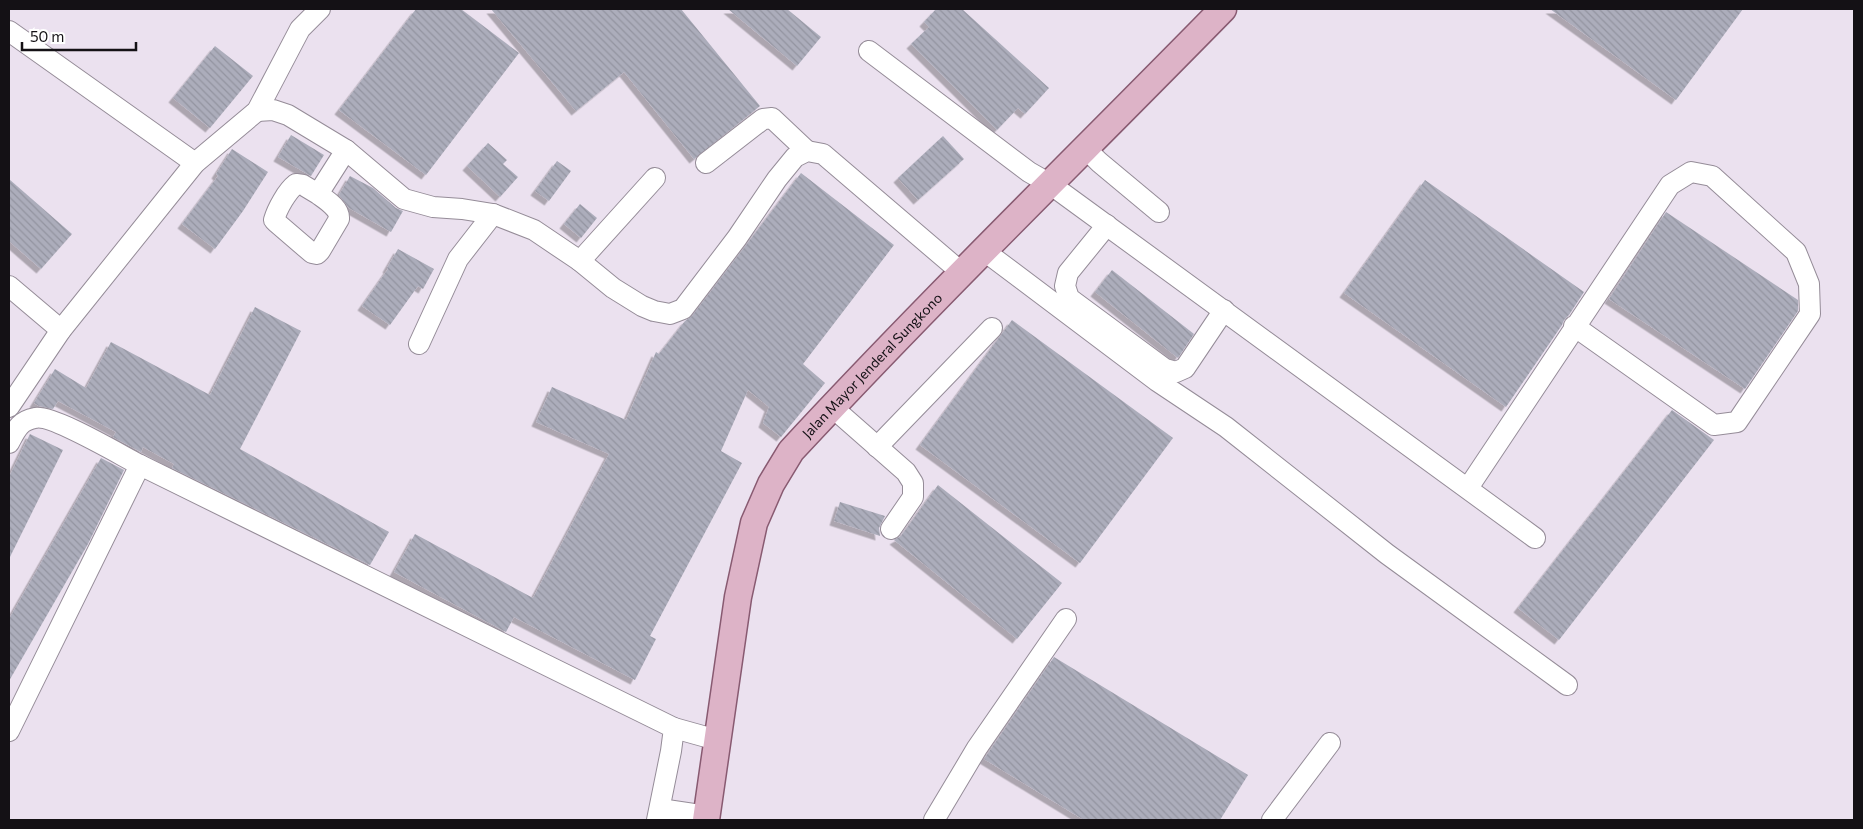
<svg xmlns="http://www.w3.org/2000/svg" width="1863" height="829" font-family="Commissioner,sans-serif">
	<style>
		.building { fill: url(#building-back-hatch); filter: url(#shadow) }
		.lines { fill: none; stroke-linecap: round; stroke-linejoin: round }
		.minor-casing { stroke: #958c98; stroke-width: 22 }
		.major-casing { stroke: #885a71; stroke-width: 29 }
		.minor { stroke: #fff; stroke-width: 20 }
		.major { stroke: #ddb3c7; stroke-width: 26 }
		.labels { text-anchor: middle; stroke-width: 4; stroke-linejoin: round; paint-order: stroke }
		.street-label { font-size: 14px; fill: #141115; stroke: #fff }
	</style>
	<defs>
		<pattern id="building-back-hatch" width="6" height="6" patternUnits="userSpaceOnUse" patternTransform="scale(1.25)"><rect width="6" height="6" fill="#acadbb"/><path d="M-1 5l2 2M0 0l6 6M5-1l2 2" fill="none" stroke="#9394a0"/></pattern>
		<filter id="shadow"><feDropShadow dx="-4.5" dy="4.5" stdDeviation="0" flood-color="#0004"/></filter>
	</defs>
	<rect width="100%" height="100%" fill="#ebe1ef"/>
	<g class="building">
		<polygon points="416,9 461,9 519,53 426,175 339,110"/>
		<polygon points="491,9 681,9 760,106 694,159 624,72 576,111"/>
		<polygon points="728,9 787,9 821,37 797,66"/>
		<polygon points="936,9 962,9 1049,88 1025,114 1018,108 997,130 911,44 929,27 924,22"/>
		<polygon points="1550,9 1743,9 1676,100"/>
		<polygon points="215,46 253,76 210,128 173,98"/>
		<polygon points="291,135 324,155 311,176 278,157"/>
		<polygon points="943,136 964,159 918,200 898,178"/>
		<polygon points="488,143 507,160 503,164 518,177 500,197 467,166"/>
		<polygon points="232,149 268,172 243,211 215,249 182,224 218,176 216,174"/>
		<polygon points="557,161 571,171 549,201 535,191"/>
		<polygon points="801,173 894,245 803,364 825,383 781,437 763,423 769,407 748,390 721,451 742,463 650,636 656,639 635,680 514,617 506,632 394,572 415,534 533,598 609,454 536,422 552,387 626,420 656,352 659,354 685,321 692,316"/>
		<polygon points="350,176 373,188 396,208 403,211 391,232 349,208 339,195"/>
		<polygon points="9,179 72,234 41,269 9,241"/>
		<polygon points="1425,180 1584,292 1569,315 1564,320 1562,325 1506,407 1344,293"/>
		<polygon points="580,204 597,218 581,238 564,224"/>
		<polygon points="1666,212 1798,300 1798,311 1745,389 1609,299"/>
		<polygon points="398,249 434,269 423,289 418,286 390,325 362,306 388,269 387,268"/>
		<polygon points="1112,270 1194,334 1178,358 1095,292"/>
		<polygon points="255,307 301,331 240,449 389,532 370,565 172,468 174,464 143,447 141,452 113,437 116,432 58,401 53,409 39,406 34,403 55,369 86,388 111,342 210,395"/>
		<polygon points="1012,320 1173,438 1080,563 920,445"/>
		<polygon points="1672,410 1714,440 1559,640 1518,608"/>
		<polygon points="30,434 63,450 9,559 9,477"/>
		<polygon points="101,458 124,470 88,544 9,681 9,619"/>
		<polygon points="938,485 1062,583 1017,639 894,540 901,536"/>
		<polygon points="840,502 885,516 879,528 880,536 834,521"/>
		<polygon points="1054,657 1248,775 1220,820 1084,820 984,759"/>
	</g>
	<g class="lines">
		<defs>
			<g id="minor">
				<polyline points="9,31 195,163"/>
				<polyline points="869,51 1029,172 1050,184 1535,538"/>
				<polyline points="257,111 273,110 288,115 346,150 404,199 433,207 462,209 493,214 534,230 580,261 613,288 642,306 654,311 670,314 683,309 737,238 777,179 795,157 807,151 823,154 961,272"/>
				<polyline points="1086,149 1099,162 1159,212"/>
				<polyline points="706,163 763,119 772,118 807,151"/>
				<path d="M318 194C326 200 340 208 339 219L320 251 317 254 312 253 277 223 274 220C277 209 287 191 296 184L303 185 318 194 346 150"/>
				<polyline points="1107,225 1068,273 1065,286 1069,298 1165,369 1176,372 1185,368 1224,310"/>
				<polyline points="983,250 1157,381 1226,427 1387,554 1567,685"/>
				<polyline points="580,261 655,178"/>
				<polyline points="9,286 61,330"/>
				<polyline points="419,344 458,259 493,214"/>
				<polyline points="9,407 61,330 195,163 257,111 300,29 320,9"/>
				<polyline points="832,407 906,472 913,483 913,497 891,529"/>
				<path d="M9 443C16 430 19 421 35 418 52 414 122 456 140 465L674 728 671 751 657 820"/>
				<polyline points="877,447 992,328"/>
				<polyline points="1468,488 1670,185 1691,172 1712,176 1796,252 1809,284 1810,314 1737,422 1714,425 1574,326"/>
				<polyline points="674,728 717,740"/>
				<polyline points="9,731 140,465"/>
				<polyline points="660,809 707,816"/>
				<polyline points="934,820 977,748 1066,619"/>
				<polyline points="1272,820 1330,743"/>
			</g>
			<g id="major">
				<path id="s1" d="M706 820 738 597 754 523 771 484 791 451C931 300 1079 156 1223 9"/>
			</g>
		</defs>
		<use href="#minor" class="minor-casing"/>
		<use href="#major" class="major-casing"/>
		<use href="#minor" class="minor"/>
		<use href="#major" class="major"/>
	</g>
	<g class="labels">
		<g class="street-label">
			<text dy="5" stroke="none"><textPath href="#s1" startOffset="500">Jalan Mayor Jenderal Sungkono</textPath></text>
		</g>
	</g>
	<rect width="1863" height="829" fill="none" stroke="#141115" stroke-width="20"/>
	<path d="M22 42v8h114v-8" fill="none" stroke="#141115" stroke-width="2.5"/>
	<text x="30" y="42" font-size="15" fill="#141115" stroke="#ffffff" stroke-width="4" paint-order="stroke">50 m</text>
</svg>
